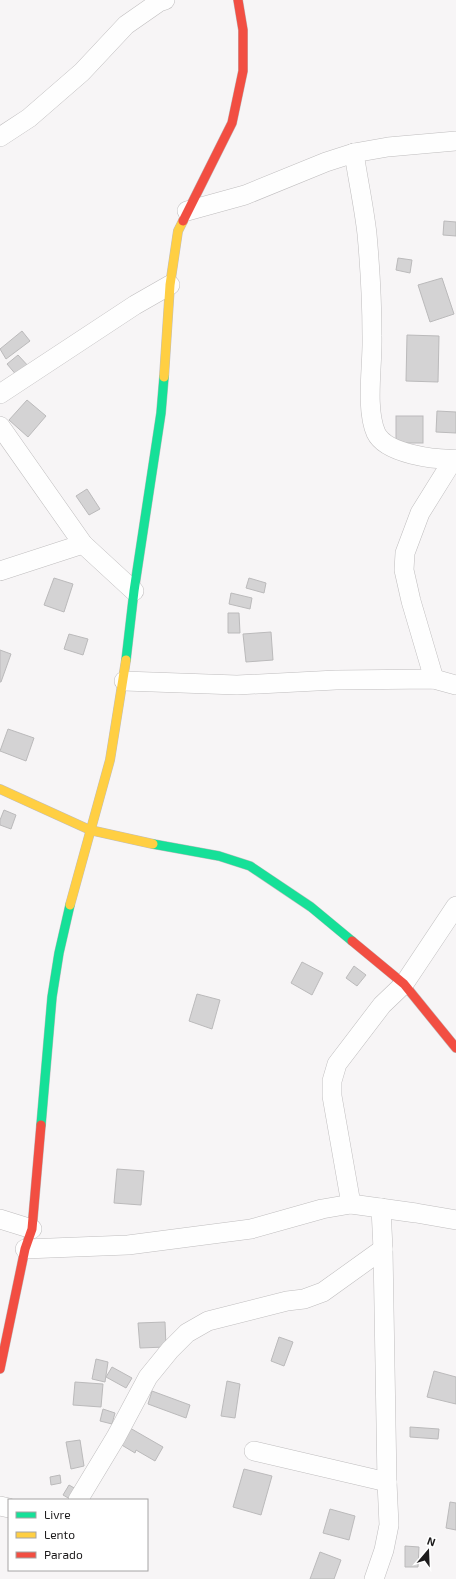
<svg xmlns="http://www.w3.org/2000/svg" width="456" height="1579" font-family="'Exo 2',sans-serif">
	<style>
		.building { fill: #d4d3d4; stroke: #bbbabb }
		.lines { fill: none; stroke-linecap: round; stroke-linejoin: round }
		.street-casing { stroke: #bfbdbe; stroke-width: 20 }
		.fast-casing { stroke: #bfbdbe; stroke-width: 10 }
		.slow-casing { stroke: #bfbdbe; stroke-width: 10 }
		.jam-casing { stroke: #bfbdbe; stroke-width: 10 }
		.street { stroke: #fefefe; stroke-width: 19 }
		.fast { stroke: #16e098; stroke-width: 9 }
		.slow { stroke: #ffcf43; stroke-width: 9 }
		.jam { stroke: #f24e42; stroke-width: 9 }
	</style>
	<rect width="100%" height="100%" fill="#f7f5f6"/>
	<g class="building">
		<polygon points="444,221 456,222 456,236 443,235"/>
		<polygon points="398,258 412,260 410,273 396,270"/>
		<polygon points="442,278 454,314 430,322 418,285"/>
		<polygon points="22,331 30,341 6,359 0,349"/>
		<polygon points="407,335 439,336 438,382 406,381"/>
		<polygon points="18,355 30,368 18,377 7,364"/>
		<polygon points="27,400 46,416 28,437 9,420"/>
		<polygon points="437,411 456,412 456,433 436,432"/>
		<rect x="396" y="416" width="27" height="27"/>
		<polygon points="87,489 100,509 89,515 76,496"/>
		<polygon points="54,578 73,584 64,612 44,605"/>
		<polygon points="249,578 266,583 264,593 246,588"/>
		<polygon points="231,593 252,598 250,609 229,604"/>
		<polygon points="228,613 239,613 240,633 228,633"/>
		<polygon points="271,632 273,660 246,662 243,634"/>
		<polygon points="69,634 88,639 83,655 64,649"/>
		<polygon points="0,650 11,654 1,682 0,682"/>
		<polygon points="8,729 34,738 26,761 0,751"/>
		<polygon points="4,810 16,815 11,829 0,825 0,820"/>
		<polygon points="302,962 323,973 312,995 291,983"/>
		<polygon points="354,966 366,975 357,986 346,978"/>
		<polygon points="197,994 220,1000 212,1029 189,1021"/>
		<polygon points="117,1169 144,1171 141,1205 114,1203"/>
		<polygon points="165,1322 166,1347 140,1348 138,1323"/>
		<polygon points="279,1337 293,1342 284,1366 271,1361"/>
		<polygon points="96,1359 108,1362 105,1382 92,1379"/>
		<polygon points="112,1367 132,1378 126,1388 106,1377"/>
		<polygon points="434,1371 456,1377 456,1404 427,1397"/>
		<polygon points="227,1381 240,1384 235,1418 221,1416"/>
		<polygon points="75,1382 103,1384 101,1407 73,1405"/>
		<polygon points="152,1391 190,1405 186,1418 148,1404"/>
		<polygon points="103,1409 115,1413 112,1424 100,1421"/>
		<polygon points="410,1427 439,1429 438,1439 410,1437"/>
		<polygon points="130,1428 163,1447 155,1461 136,1450 135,1453 120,1444"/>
		<polygon points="80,1440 84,1466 71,1469 66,1442"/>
		<polygon points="244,1469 272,1476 261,1515 233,1507"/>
		<polygon points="60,1475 61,1483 51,1485 50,1477"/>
		<polygon points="69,1485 76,1489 70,1499 63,1495"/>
		<polygon points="450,1502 456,1503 456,1530 446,1528"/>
		<polygon points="330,1509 355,1516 349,1540 323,1533"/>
		<polygon points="405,1546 419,1547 418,1567 405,1567"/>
		<polygon points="320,1552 341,1560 334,1579 310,1579"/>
	</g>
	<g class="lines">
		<defs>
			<g id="street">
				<polyline points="0,137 29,118 82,72 126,25 159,2 165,0"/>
				<path d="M354 153C358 180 364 207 367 234 370 267 372 302 372 336 373 364 365 408 376 433 386 454 435 460 456 459"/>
				<polyline points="187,211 245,195 326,162 354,153 388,147 456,141"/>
				<polyline points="0,394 135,305 170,285"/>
				<polyline points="0,426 83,544 134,591"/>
				<polyline points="0,571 83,544"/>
				<polyline points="434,679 411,601 404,570 405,553 420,513 453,460"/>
				<polyline points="124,681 237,685 336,680 434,679 456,685"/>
				<polyline points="351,1204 332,1096 332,1081 337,1064 382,1005 404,984 456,906"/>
				<polyline points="0,1219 32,1229"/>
				<polyline points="25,1249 128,1245 251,1229 322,1209 351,1204 416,1213 456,1220"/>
				<polyline points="254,1451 387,1482"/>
				<polyline points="78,1500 116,1437 148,1377 170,1350 187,1333 208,1321 287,1301 304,1299 323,1292 383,1249"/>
				<polyline points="0,1506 9,1508"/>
				<polyline points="374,1579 384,1550 389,1525 387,1482 383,1249 381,1208"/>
			</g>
			<g id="fast">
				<polyline points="126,660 134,591 161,413 164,377"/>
				<polyline points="153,844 219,856 250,866 311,907 352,941"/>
				<polyline points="41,1125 52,997 59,953 70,905"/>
			</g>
			<g id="slow">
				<polyline points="164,377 170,285 178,231 183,221"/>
				<polyline points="0,789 90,830 153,844"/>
				<polyline points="70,905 110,760 126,660"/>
			</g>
			<g id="jam">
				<polyline points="183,221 232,123 243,71 243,30 238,0"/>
				<polyline points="352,941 404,984 456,1048"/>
				<polyline points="0,1369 25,1249 32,1229 41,1125"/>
			</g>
		</defs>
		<use href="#street" class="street-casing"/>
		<use href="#fast" class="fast-casing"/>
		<use href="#slow" class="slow-casing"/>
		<use href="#jam" class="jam-casing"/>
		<use href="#street" class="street"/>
		<use href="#fast" class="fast"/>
		<use href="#slow" class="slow"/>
		<use href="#jam" class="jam"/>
	</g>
	<rect x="8" y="1499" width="140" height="72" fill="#ffffff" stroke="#a5a4a4"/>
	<rect x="16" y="1512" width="20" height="6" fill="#16e098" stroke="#a5a4a4"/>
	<text x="44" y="1519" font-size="12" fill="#1d1b1c">Livre</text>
	<rect x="16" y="1532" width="20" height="6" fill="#ffcf43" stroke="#a5a4a4"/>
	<text x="44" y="1539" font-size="12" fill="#1d1b1c">Lento</text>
	<rect x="16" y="1552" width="20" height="6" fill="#f24e42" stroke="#a5a4a4"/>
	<text x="44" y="1559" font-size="12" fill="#1d1b1c">Parado</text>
	<g transform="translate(428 1551) rotate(19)" stroke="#ffffff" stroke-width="3" paint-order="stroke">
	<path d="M0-3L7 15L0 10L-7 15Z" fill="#1d1b1c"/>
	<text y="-6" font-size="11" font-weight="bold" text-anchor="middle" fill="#1d1b1c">N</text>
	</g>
</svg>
